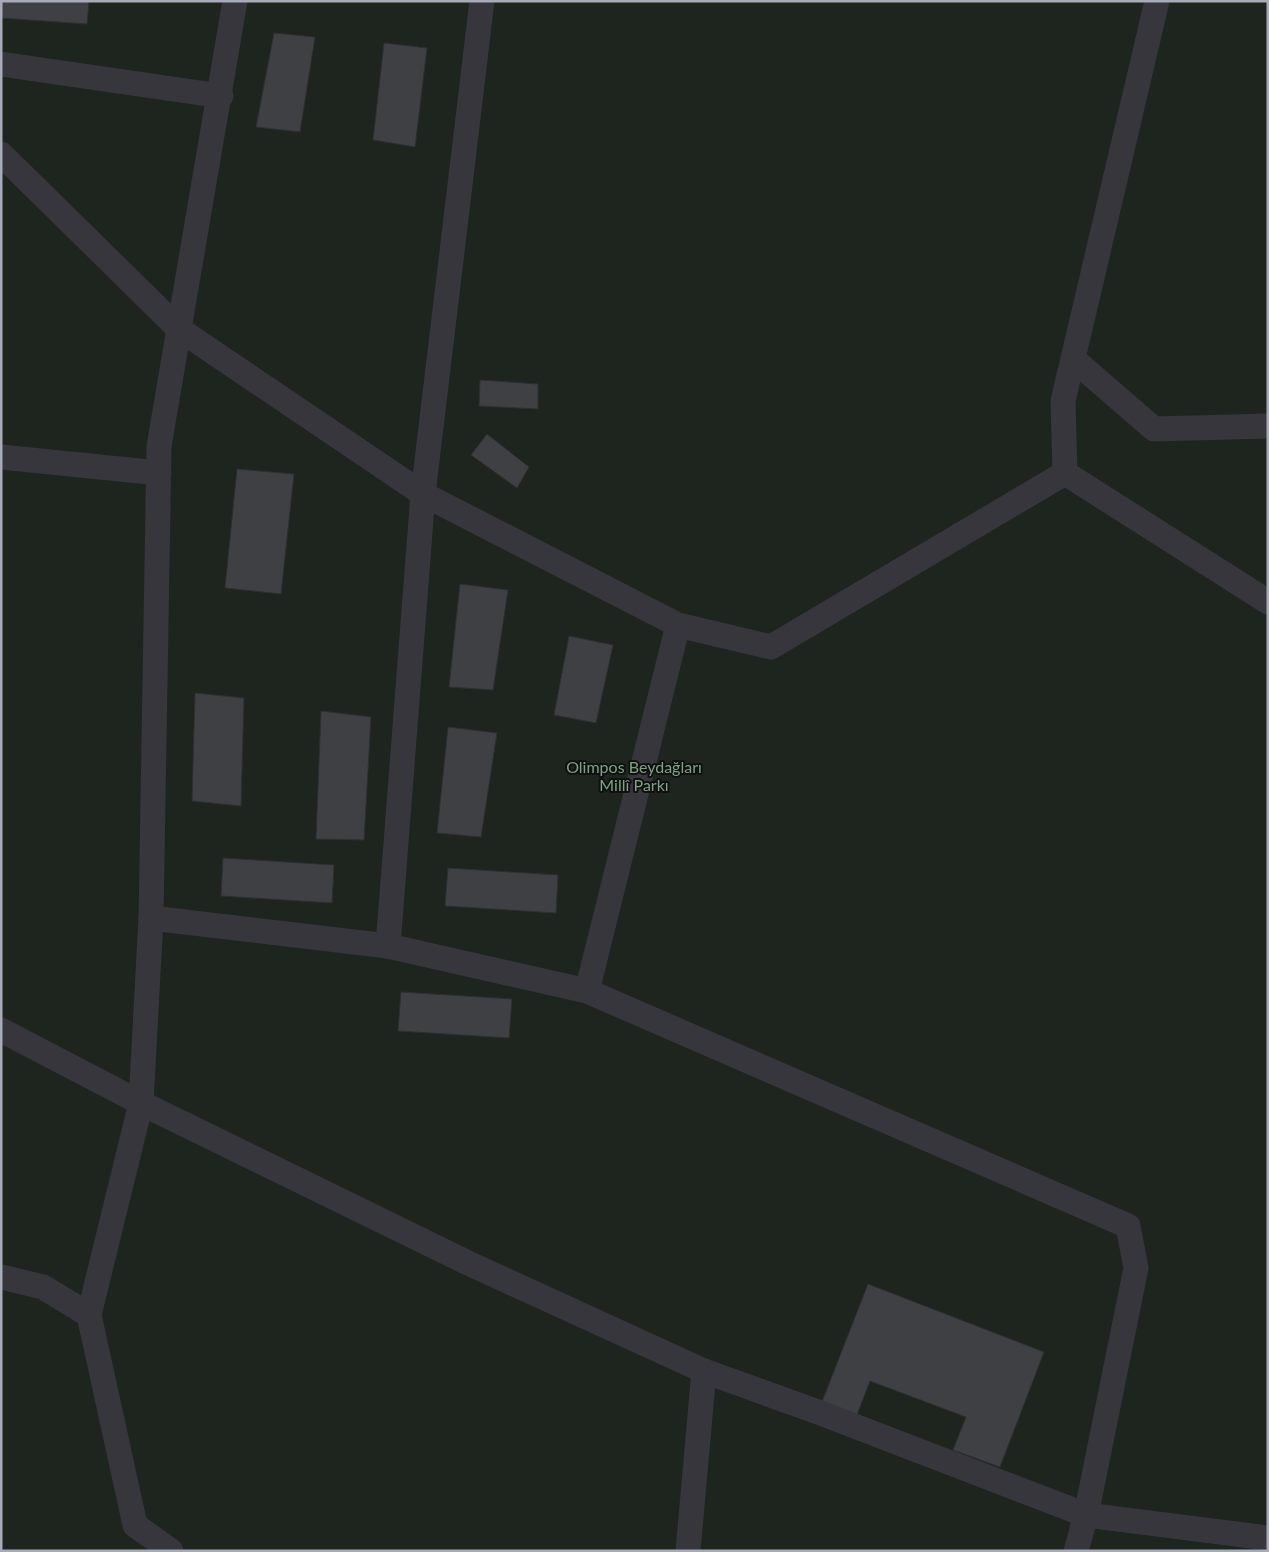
<svg xmlns="http://www.w3.org/2000/svg" width="1269" height="1552" font-family="Lato,sans-serif">
	<style>
		.green { fill: #1d251e }
		.building { fill: #3f4044; stroke: #2f2f33 }
		.lines { fill: none; stroke-linecap: round; stroke-linejoin: round }
		.minor { stroke: #36363c; stroke-width: 25 }
		.labels { text-anchor: middle; stroke-width: 4; stroke-linejoin: round; paint-order: stroke }
		.park-label { font-size: 16px; fill: #7da380; stroke: #101012 }
	</style>
	<rect width="100%" height="100%" fill="#151517"/>
	<rect class="green" x="1" y="1" width="1267" height="1550"/>
	<g class="building">
		<polygon points="1,1 89,1 87,24 1,18"/>
		<polygon points="274,33 315,37 300,132 256,127"/>
		<polygon points="384,43 427,48 415,147 373,140"/>
		<polygon points="480,380 538,384 538,409 479,406"/>
		<polygon points="487,434 529,467 517,488 471,455"/>
		<polygon points="237,469 294,474 281,594 225,588"/>
		<polygon points="460,584 508,590 493,690 449,687"/>
		<polygon points="569,636 613,645 596,723 554,715"/>
		<polygon points="195,693 244,698 241,806 192,801"/>
		<polygon points="321,711 371,717 364,840 316,839"/>
		<polygon points="448,727 497,733 481,837 437,833"/>
		<polygon points="223,858 334,865 332,903 221,896"/>
		<polygon points="448,868 558,875 556,913 445,906"/>
		<polygon points="401,992 512,999 509,1038 398,1031"/>
		<polygon points="868,1284 1044,1352 1000,1467 953,1450 966,1417 870,1381 853,1425 818,1412"/>
	</g>
	<g class="lines">
		<g class="minor">
			<polyline points="235,1 179,329 423,494 678,625 771,647 1065,473"/>
			<polyline points="1157,1 1063,401 1065,473 1268,602"/>
			<polyline points="1,64 221,96"/>
			<polyline points="1,154 179,329 159,446 151,918 141,1103 89,1315"/>
			<polyline points="1073,359 1154,429 1268,426"/>
			<polyline points="1,457 159,473"/>
			<polyline points="151,918 388,946 587,991 1128,1226 1136,1268 1086,1515 1268,1538"/>
			<polyline points="388,946 423,494 482,1"/>
			<polyline points="587,991 678,625"/>
			<polyline points="1,1030 141,1103 468,1263 704,1371 818,1412 1086,1515 1076,1551"/>
			<polyline points="1,1277 43,1287 89,1315 135,1525 171,1551"/>
			<polyline points="688,1551 704,1371"/>
		</g>
	</g>
	<g class="labels">
		<g class="park-label">
			<text x="634" y="773">Olimpos Beydağları<tspan x="634" dy="18">Millî Parkı</tspan></text>
		</g>
	</g>
	<rect width="1269" height="1552" fill="none" stroke="#a6abb7" stroke-width="5"/>
</svg>
